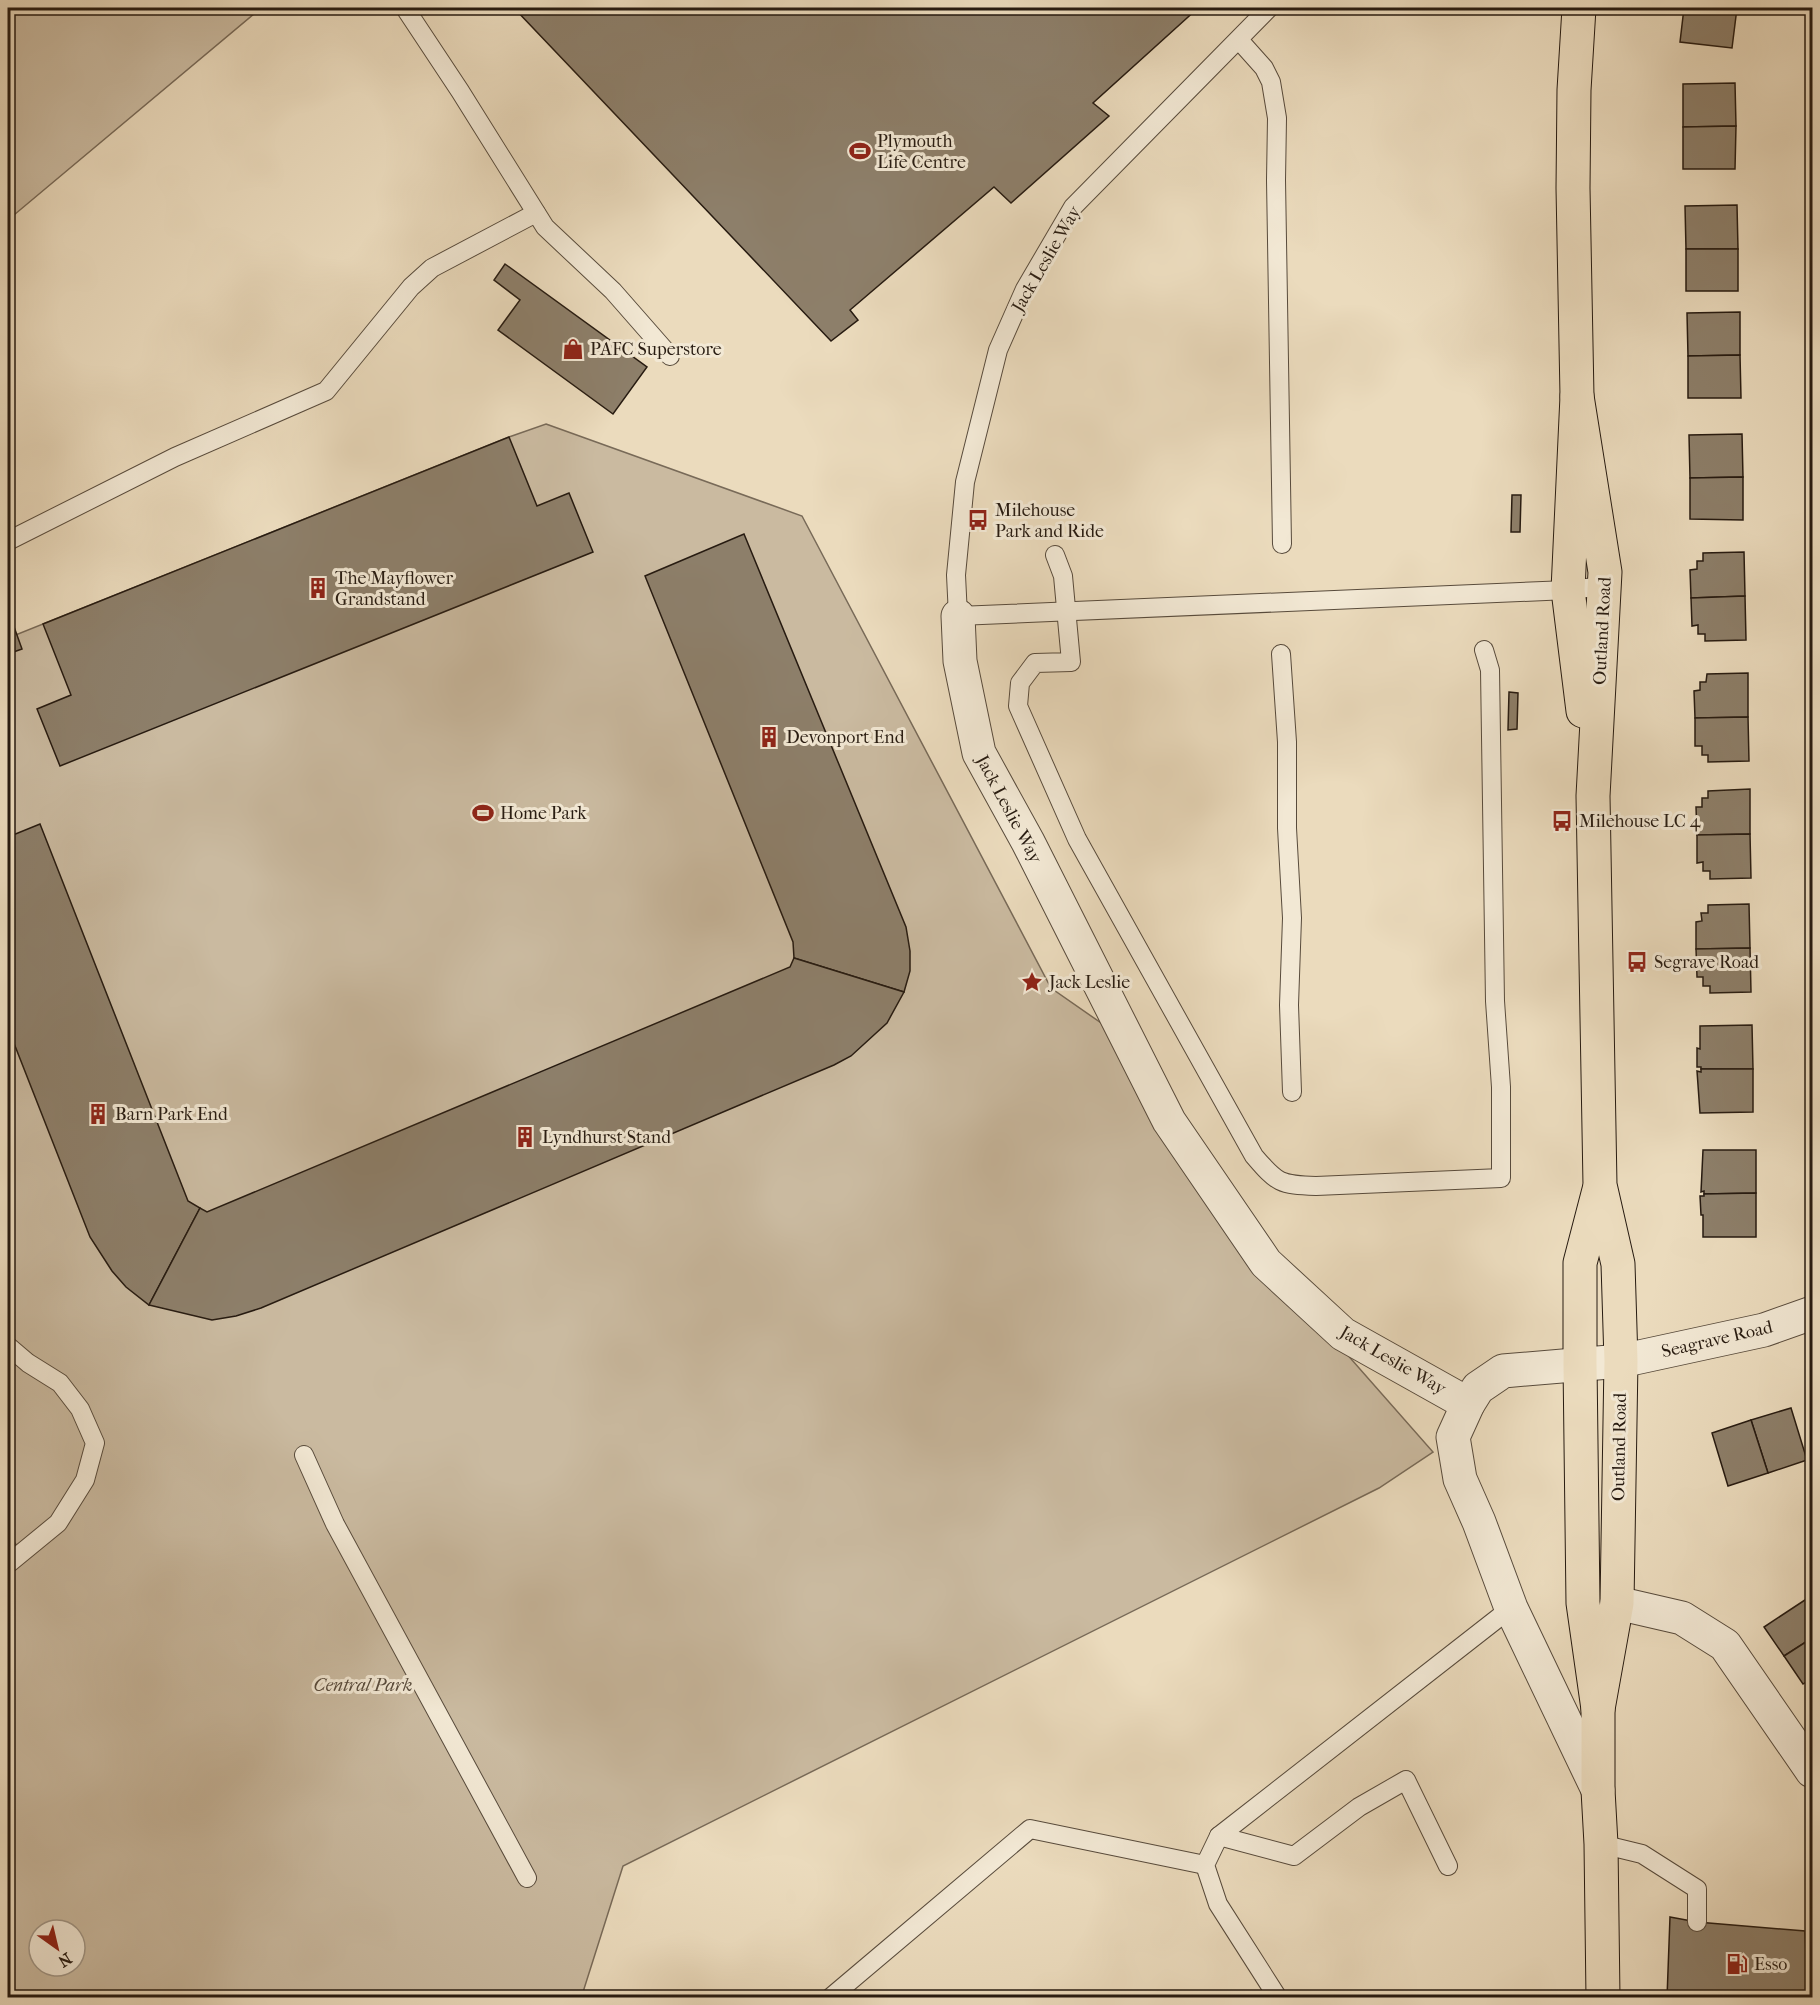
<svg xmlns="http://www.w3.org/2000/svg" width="1820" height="2005" font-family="'IM FELL French Canon',serif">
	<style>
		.green { fill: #cabaa0; stroke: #786a58; stroke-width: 1.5; fill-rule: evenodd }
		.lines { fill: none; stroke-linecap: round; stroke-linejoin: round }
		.stream { stroke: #746755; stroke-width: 10 }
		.building { fill: #8d7f6a; stroke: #271b11; stroke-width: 1.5 }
		.service-casing { stroke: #584b3c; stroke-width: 20 }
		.minor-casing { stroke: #584b3c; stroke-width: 35 }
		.tertiary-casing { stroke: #584b3c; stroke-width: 35 }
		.primary-casing { stroke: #271b11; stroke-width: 35 }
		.service { stroke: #f2e8d4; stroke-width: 18 }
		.minor { stroke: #f2e8d4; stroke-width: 33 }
		.tertiary { stroke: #f2e8d4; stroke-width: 33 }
		.primary { stroke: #ebdbbd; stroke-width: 33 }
		.labels { text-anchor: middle; stroke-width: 6; stroke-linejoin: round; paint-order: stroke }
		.poi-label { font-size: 18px; fill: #271b11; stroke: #f2e8d4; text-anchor: start }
		.street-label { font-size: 18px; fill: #271b11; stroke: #f2e8d4 }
		.park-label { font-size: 18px; font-style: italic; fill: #584b3c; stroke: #f2e8d4 }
	</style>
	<rect width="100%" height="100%" fill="#ebdbbd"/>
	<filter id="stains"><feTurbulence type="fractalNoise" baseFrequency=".00333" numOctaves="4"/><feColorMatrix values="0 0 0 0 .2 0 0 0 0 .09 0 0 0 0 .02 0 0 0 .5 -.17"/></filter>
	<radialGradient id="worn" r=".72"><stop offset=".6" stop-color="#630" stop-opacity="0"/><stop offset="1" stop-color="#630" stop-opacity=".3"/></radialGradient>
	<g class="green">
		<polygon points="8,8 261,8 8,220"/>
		<path d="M546 424 802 516 1051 988 1104 1025 1183 1168 1433 1452 1379 1488 623 1866 583 1992 587 1997 8 1998V638L509 437ZM39 1930H75V1966H39Z"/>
	</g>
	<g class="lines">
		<polyline class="stream" points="8,1548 12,1546"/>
	</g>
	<g class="building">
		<polygon points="514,8 1198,8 1093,103 1109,116 1011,203 994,187 850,310 858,320 831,341"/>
		<polygon points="1684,8 1737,8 1732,48 1680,42"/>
		<polygon points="1735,83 1736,126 1683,127 1683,84"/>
		<polygon points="1736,126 1735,169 1683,169 1683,127"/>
		<polygon points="1737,205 1738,249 1686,249 1685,206"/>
		<rect x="1686" y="249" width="52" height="42"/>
		<polygon points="505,264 647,367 613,414 498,330 520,300 494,280"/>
		<polygon points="1740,312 1740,355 1688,356 1687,313"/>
		<polygon points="1740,355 1741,398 1688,398 1688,356"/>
		<polygon points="1742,434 1743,477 1690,478 1689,435"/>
		<polygon points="509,437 537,506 569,493 593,552 60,766 37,709 71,695 43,624"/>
		<polygon points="1743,477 1743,520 1690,519 1690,478"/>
		<polygon points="1512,495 1521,495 1520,532 1511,532"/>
		<polygon points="744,534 906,927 910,951 910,971 904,992 794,958 793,942 645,576"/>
		<polygon points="1744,552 1745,596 1691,598 1690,570 1697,569 1697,561 1703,561 1703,553"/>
		<polygon points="1745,596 1746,640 1705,641 1705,634 1698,634 1698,625 1692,626 1691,598"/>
		<polygon points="8,610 22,649 8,654"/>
		<polygon points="1748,673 1748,717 1695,718 1694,691 1700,690 1700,682 1706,682 1707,674"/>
		<polygon points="1509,692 1518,693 1517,729 1508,730"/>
		<polygon points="1748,717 1749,761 1708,762 1708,755 1702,755 1702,746 1695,746 1695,718"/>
		<polygon points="1750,789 1750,834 1697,835 1696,807 1702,807 1702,798 1708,798 1708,791"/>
		<polygon points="40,824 188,1201 200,1208 149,1305 126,1287 112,1271 90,1237 8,1028 8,837"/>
		<polygon points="1750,834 1751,878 1710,879 1710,871 1703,871 1703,862 1697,863 1697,835"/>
		<polygon points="1749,904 1750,948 1696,949 1696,922 1702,921 1701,913 1708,913 1708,905"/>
		<polygon points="1750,948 1751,992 1710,993 1710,986 1703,986 1703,977 1697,977 1696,949"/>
		<polygon points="794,958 904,992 887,1023 851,1056 834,1065 261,1308 236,1316 212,1320 149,1305 200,1208 207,1212 790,967"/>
		<polygon points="1752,1025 1753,1069 1701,1069 1701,1067 1697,1067 1697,1048 1700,1049 1700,1026"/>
		<polygon points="1701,1069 1753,1069 1753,1112 1700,1113 1697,1071 1701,1072"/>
		<polygon points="1703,1150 1756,1150 1756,1193 1704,1194 1704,1191 1701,1192"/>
		<polygon points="1756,1193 1756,1237 1703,1237 1703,1215 1701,1215 1700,1196 1704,1196 1704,1194"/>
		<polygon points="1791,1408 1807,1460 1768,1473 1751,1420"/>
		<polygon points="1751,1420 1768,1473 1728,1486 1712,1433"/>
		<polygon points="1811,1596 1812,1599 1812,1638 1784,1656 1764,1627"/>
		<polygon points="1812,1638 1812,1678 1803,1684 1784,1656"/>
		<polygon points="1670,1917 1697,1922 1805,1931 1808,1998 1667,1998"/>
	</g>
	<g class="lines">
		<defs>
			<g id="service">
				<polyline points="405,8 460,91 545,227 613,291 670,356"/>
				<polyline points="1269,8 1073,207 1025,289 998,350 965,482 956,575 958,616 1568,590 1605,586"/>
				<polyline points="1239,40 1264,68 1271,82 1277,118 1276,180 1282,544"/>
				<polyline points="8,541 175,457 326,391 411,287 432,268 536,213"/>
				<path d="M1055 555 1063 576 1071 662 1035 663 1020 683 1018 706 1077 839 1254 1156C1277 1183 1280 1185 1316 1186L1501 1178V1087L1495 1001 1490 670 1484 650"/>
				<polyline points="1281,654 1287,742 1287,828 1292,918 1289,1005 1292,1092"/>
				<polyline points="8,1346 28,1363 60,1383 80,1409 95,1443 85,1480 58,1523 8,1564"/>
				<polyline points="304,1455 335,1524 527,1878"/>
				<polyline points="1219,1836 1294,1856 1359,1807 1406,1780 1448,1866"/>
				<polyline points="1601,1844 1642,1854 1697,1889 1697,1922"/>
				<polyline points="830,1998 1030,1829 1205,1865"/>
				<polyline points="1278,1998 1218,1904 1205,1865 1219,1836 1511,1608"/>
			</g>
			<g id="minor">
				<polyline points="958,616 960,661 979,753 1028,842 1169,1121 1266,1263 1343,1334 1468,1404"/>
				<polyline points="1617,1603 1682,1618 1725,1645 1812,1771"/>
			</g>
			<polyline id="tertiary" points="1598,1790 1511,1608 1479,1522 1460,1479 1453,1437 1468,1404 1478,1388 1503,1371 1621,1361 1764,1330 1812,1313"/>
			<g id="primary">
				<polyline points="1579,8 1574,90 1573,188 1577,396 1568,590 1583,711"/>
				<polyline points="1577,396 1605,572 1593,796 1600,1185 1618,1264 1621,1361 1617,1603 1598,1709"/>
				<polyline points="1599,1190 1580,1263 1580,1364 1583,1603 1598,1709 1598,1790 1601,1844 1603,1998"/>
			</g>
		</defs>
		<use href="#service" class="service-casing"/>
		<use href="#minor" class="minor-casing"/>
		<use href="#tertiary" class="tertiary-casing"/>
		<use href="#primary" class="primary-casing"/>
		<use href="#service" class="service"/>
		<use href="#minor" class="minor"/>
		<use href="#tertiary" class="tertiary"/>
		<use href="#primary" class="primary"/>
	</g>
	<defs>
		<symbol id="stadium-bare" viewBox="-9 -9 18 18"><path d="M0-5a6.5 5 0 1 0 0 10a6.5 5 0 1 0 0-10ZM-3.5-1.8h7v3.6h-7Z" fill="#8f2418" stroke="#f2e8d4" stroke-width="2.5" paint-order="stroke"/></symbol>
		<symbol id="shop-bare" viewBox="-9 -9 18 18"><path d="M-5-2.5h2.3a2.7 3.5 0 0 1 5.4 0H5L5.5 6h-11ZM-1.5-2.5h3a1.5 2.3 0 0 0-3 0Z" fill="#8f2418" stroke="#f2e8d4" stroke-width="2.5" paint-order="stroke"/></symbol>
		<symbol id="bus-bare" viewBox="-9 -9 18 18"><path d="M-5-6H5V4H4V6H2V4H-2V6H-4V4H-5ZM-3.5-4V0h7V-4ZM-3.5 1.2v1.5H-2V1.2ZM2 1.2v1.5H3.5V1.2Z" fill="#8f2418" stroke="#f2e8d4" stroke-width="2.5" paint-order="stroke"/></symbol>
		<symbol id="building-bare" viewBox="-9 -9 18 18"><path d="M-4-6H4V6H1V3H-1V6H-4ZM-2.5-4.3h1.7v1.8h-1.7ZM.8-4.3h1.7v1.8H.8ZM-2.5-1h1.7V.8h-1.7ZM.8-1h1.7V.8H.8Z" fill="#8f2418" stroke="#f2e8d4" stroke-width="2.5" paint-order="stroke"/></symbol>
		<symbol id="sight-bare" viewBox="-9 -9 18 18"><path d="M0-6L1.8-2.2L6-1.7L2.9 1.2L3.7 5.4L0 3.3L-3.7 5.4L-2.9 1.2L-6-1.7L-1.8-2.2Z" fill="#8f2418" stroke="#f2e8d4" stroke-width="2.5" paint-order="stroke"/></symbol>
		<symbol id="fuel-bare" viewBox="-9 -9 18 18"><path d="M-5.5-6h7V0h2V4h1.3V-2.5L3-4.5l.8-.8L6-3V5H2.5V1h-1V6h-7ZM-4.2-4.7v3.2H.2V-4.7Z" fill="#8f2418" stroke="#f2e8d4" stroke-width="2.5" paint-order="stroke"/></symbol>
	</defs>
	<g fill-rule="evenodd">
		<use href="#stadium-bare" x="845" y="136" width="30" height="30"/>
		<use href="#shop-bare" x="558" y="334" width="30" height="30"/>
		<use href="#bus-bare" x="963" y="505" width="30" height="30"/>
		<use href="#building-bare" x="303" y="573" width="30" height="30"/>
		<use href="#building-bare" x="754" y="722" width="30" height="30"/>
		<use href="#stadium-bare" x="468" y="798" width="30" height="30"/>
		<use href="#bus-bare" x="1547" y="806" width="30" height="30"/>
		<use href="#bus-bare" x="1622" y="947" width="30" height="30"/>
		<use href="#sight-bare" x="1017" y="967" width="30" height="30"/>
		<use href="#building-bare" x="83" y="1099" width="30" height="30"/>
		<use href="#building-bare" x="510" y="1122" width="30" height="30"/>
		<use href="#fuel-bare" x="1722" y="1949" width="30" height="30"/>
	</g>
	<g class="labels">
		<g class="poi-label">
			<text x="877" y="147">Plymouth<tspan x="877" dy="21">Life Centre</tspan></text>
			<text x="590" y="355">PAFC Superstore</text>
			<text x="995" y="516">Milehouse<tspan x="995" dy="21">Park and Ride</tspan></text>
			<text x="335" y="584">The Mayflower<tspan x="335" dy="21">Grandstand</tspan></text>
			<text x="786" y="743">Devonport End</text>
			<text x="500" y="819">Home Park</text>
			<text x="1579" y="827">Milehouse LC 4</text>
			<text x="1654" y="968">Segrave Road</text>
			<text x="1049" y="988">Jack Leslie</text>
			<text x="115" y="1120">Barn Park End</text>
			<text x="542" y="1143">Lyndhurst Stand</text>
			<text x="1754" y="1970">Esso</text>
		</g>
		<g class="street-label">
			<text transform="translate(1046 259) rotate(-60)" y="6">Jack Leslie Way</text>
			<text transform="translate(1602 631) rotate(-87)" y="6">Outland Road</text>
			<text transform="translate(1009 809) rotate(62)" y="6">Jack Leslie Way</text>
			<text transform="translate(1717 1339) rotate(-13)" y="6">Seagrave Road</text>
			<text transform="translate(1393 1360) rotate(30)" y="6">Jack Leslie Way</text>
			<text transform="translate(1619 1447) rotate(-89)" y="6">Outland Road</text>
		</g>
		<g class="park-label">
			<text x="363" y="1691">Central Park</text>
		</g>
	</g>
	<rect width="1820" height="2005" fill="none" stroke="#ebdbbd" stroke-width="30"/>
	<rect x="9" y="9" width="1802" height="1987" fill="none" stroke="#271b11" stroke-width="3"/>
	<rect x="15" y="15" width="1790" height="1975" fill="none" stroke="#271b11" stroke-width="1.5"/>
	<g transform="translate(57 1948) rotate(146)"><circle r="28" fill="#f2e8d4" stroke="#a19686" stroke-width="1.5"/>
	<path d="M0-4.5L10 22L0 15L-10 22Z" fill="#8f2418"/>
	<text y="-9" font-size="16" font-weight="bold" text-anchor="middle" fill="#271b11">N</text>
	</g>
	<rect width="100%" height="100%" filter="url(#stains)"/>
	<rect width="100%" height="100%" fill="url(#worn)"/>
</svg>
